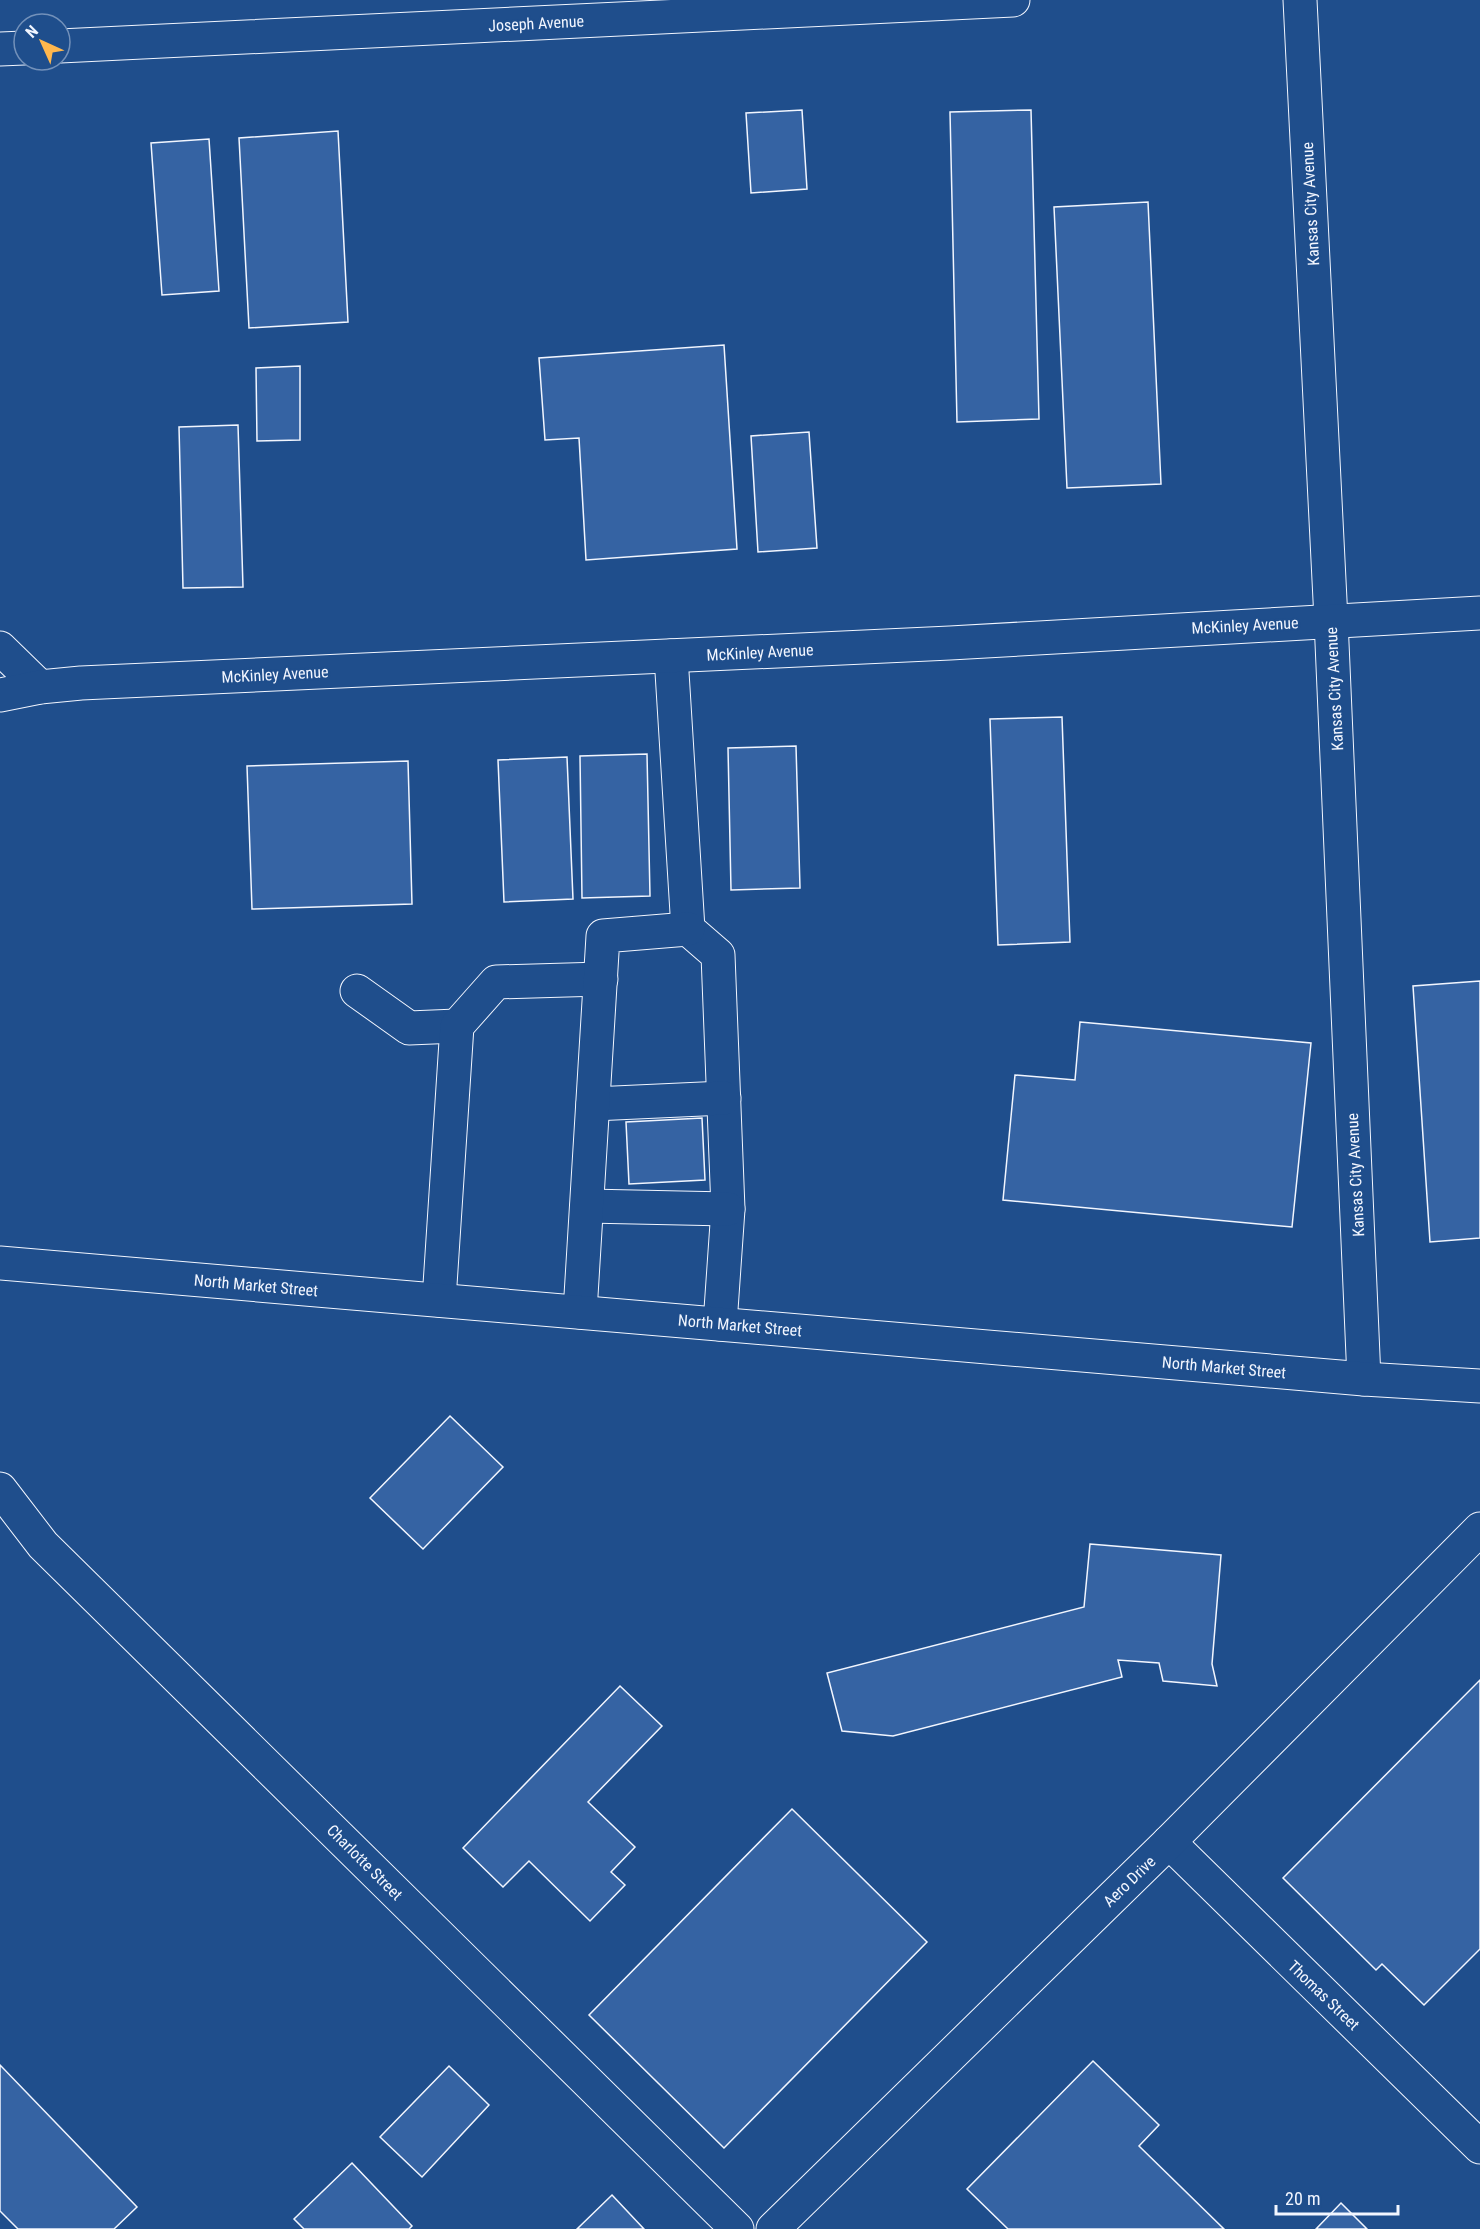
<svg xmlns="http://www.w3.org/2000/svg" width="1480" height="2229" font-family="'Roboto Condensed',sans-serif">
	<style>
		.building { fill: #3563a3; stroke: #f2f6ff; stroke-width: 1.5 }
		.lines { fill: none; stroke-linecap: round; stroke-linejoin: round }
		.minor-casing { stroke: #f2f6ff; stroke-width: 35 }
		.major-casing { stroke: #f2f6ff; stroke-width: 35 }
		.minor { stroke: #1f4e8c; stroke-width: 33 }
		.major { stroke: #1f4e8c; stroke-width: 33 }
		.labels { text-anchor: middle; stroke-width: 4.5; stroke-linejoin: round; paint-order: stroke }
		.street-label { font-size: 16px; fill: #f2f6ff; stroke: #1f4e8c }
	</style>
	<rect width="100%" height="100%" fill="#1f4e8c"/>
	<g class="building">
		<polygon points="802,110 807,189 751,193 746,113"/>
		<polygon points="1031,110 1039,419 957,422 950,112"/>
		<polygon points="338,131 348,322 249,328 239,138"/>
		<polygon points="209,139 219,291 162,295 151,143"/>
		<polygon points="1148,202 1161,484 1067,488 1054,207"/>
		<polygon points="724,345 737,549 586,560 579,438 545,440 539,358"/>
		<polygon points="300,366 300,440 257,441 256,368"/>
		<polygon points="238,425 243,587 183,588 179,427"/>
		<polygon points="809,432 817,548 758,552 751,436"/>
		<polygon points="1062,717 1070,942 998,945 990,719"/>
		<polygon points="796,746 800,888 731,890 728,748"/>
		<polygon points="647,754 650,896 582,898 580,756"/>
		<polygon points="567,757 573,899 504,902 498,760"/>
		<polygon points="408,761 412,904 252,909 247,766"/>
		<polygon points="1480,981 1480,1238 1430,1242 1413,986"/>
		<polygon points="1080,1022 1311,1043 1292,1227 1003,1200 1015,1075 1075,1080"/>
		<polygon points="702,1118 705,1180 629,1184 626,1122"/>
		<polygon points="450,1416 503,1467 423,1549 370,1498"/>
		<polygon points="1090,1544 1221,1555 1212,1664 1217,1686 1163,1681 1159,1663 1118,1660 1122,1677 893,1736 842,1731 827,1673 1084,1607"/>
		<polygon points="1480,1680 1480,1949 1424,2005 1382,1964 1376,1970 1283,1878"/>
		<polygon points="620,1686 662,1726 588,1802 635,1847 611,1872 625,1885 590,1921 529,1861 503,1887 463,1848"/>
		<polygon points="792,1809 927,1942 724,2148 589,2015"/>
		<polygon points="1093,2061 1159,2125 1139,2146 1224,2229 1008,2229 967,2189"/>
		<polygon points="0,2065 137,2207 114,2229 18,2229 0,2211"/>
		<polygon points="449,2066 489,2105 422,2177 380,2137"/>
		<polygon points="352,2163 412,2226 409,2229 304,2229 294,2219"/>
		<polygon points="612,2195 644,2229 577,2229"/>
		<polygon points="1341,2203 1367,2229 1316,2229"/>
	</g>
	<g class="lines">
		<defs>
			<g id="minor">
				<polyline points="1300,0 1331,620 1364,1379"/>
				<polyline points="60,46 1013,0"/>
				<polyline points="0,49 24,48"/>
				<polyline points="0,648 40,687"/>
				<polyline points="671,656 688,929 718,955 728,1209 720,1324"/>
				<polyline points="0,695 40,687 81,683 950,643 1480,613"/>
				<polyline points="357,991 409,1028 457,1026"/>
				<polyline points="593,1104 724,1098"/>
				<polyline points="587,1206 728,1209"/>
				<polyline points="439,1300 457,1026 496,982 601,979"/>
				<polyline points="580,1312 603,936 688,929"/>
				<polyline points="0,1489 43,1545 737,2229"/>
				<polyline points="1169,1842 1480,2147"/>
				<polyline points="773,2229 1169,1842 1480,1529"/>
			</g>
			<polyline id="major" points="0,1263 1364,1379 1480,1386"/>
		</defs>
		<use href="#minor" class="minor-casing"/>
		<use href="#major" class="major-casing"/>
		<use href="#minor" class="minor"/>
		<use href="#major" class="major"/>
	</g>
	<g class="labels">
		<g class="street-label">
			<text transform="translate(536 23) rotate(-3)" y="6">Joseph Avenue</text>
			<text transform="translate(1310 204) rotate(-93)" y="6">Kansas City Avenue</text>
			<text transform="translate(1245 625) rotate(-3)" y="6">McKinley Avenue</text>
			<text transform="translate(760 652) rotate(-3)" y="6">McKinley Avenue</text>
			<text transform="translate(275 674) rotate(-3)" y="6">McKinley Avenue</text>
			<text transform="translate(1334 689) rotate(-93)" y="6">Kansas City Avenue</text>
			<text transform="translate(1355 1175) rotate(-93)" y="6">Kansas City Avenue</text>
			<text transform="translate(256 1285) rotate(5)" y="6">North Market Street</text>
			<text transform="translate(740 1325) rotate(5)" y="6">North Market Street</text>
			<text transform="translate(1224 1367) rotate(5)" y="6">North Market Street</text>
			<text transform="translate(365 1862) rotate(45)" y="6">Charlotte Street</text>
			<text transform="translate(1129 1881) rotate(-44)" y="6">Aero Drive</text>
			<text transform="translate(1324 1995) rotate(44)" y="6">Thomas Street</text>
		</g>
	</g>
	<g transform="translate(42 42) rotate(315)"><circle r="28" fill="#1f4e8c" stroke="#7391ba" stroke-width="1.5"/>
	<path d="M0-4.5L10 22L0 15L-10 22Z" fill="#ffb74d"/>
	<text y="-9" font-size="16" font-weight="bold" text-anchor="middle" fill="#f2f6ff">N</text>
	</g>
	<path d="M1276 2205v9h122v-9" fill="none" stroke="#f2f6ff" stroke-width="3"/>
	<text x="1285" y="2205" font-size="18" fill="#f2f6ff" stroke="#1f4e8c" stroke-width="4.5" paint-order="stroke">20 m</text>
</svg>
